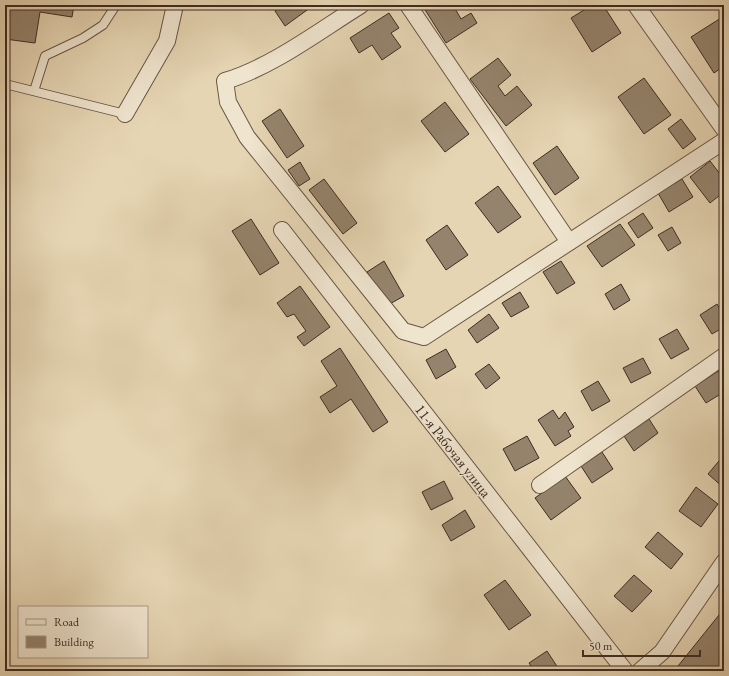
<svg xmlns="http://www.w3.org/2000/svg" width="729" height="676" font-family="'EB Garamond',serif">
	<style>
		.building { fill: #95846d; stroke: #3e2c22 }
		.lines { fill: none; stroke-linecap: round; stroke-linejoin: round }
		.lane-casing { stroke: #685646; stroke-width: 10 }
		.street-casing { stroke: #685646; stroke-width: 18 }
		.lane { stroke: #efe4ce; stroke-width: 8 }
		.street { stroke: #efe4ce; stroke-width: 16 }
		.labels { text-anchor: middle; stroke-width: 3; stroke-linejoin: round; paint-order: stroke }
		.street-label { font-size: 15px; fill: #3e2c22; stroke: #efe4ce }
	</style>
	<rect width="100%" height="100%" fill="#e6d5b3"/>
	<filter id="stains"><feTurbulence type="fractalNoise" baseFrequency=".005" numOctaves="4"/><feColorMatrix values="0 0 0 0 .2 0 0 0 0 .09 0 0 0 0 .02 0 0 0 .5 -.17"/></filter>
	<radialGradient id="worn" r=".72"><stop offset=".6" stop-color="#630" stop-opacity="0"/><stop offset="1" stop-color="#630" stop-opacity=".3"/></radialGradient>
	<g class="building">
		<polygon points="5,5 74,5 72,17 40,12 35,43 5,39"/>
		<polygon points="284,5 314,5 285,26 275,11"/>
		<polygon points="422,5 453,5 461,19 471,13 477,23 446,43"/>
		<polygon points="592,5 603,5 621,33 592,52 571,18"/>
		<polygon points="389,13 399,28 391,33 401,47 382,60 372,45 359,53 350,38"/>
		<polygon points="721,18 724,23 724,66 714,73 691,37"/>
		<polygon points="498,58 511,75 498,86 505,96 517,86 532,105 506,126 470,79"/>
		<polygon points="644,78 671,115 644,134 618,97"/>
		<polygon points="445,102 469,134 445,152 421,121"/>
		<polygon points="280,109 304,146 287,158 262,121"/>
		<polygon points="681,119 696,139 683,149 668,129"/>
		<polygon points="557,146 579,178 555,195 533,163"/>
		<polygon points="710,161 724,179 724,192 710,203 690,177"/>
		<polygon points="300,162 310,179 299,186 288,170"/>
		<polygon points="324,179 357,223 343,234 309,190"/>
		<polygon points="682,179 693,197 669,212 658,193"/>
		<polygon points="498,186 521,217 498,233 475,203"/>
		<polygon points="643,213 653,228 638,238 628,223"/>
		<polygon points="251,219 279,263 260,275 232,231"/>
		<polygon points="620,224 635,245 602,267 587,246"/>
		<polygon points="447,225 468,255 446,270 426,240"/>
		<polygon points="672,227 681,243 668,251 658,235"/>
		<polygon points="384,261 404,296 386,306 367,272"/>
		<polygon points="561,261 575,283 557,294 543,272"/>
		<polygon points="621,284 630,300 614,310 605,294"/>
		<polygon points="300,286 330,327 304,346 297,337 306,331 294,314 287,317 277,303"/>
		<polygon points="520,292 529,307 511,317 502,303"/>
		<polygon points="717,304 724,315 724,327 712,334 700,315"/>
		<polygon points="489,314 499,328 477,343 468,330"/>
		<polygon points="677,329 689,349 671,359 659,339"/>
		<polygon points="340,348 388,422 373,432 351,399 330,413 320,397 337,386 321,361"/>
		<polygon points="446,349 456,367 436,379 426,360"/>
		<polygon points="643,358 651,373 631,383 623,368"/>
		<polygon points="489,364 500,378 486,389 475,374"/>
		<polygon points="720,370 724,376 724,392 706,403 695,386"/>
		<polygon points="598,381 610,401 592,411 581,391"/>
		<polygon points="553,410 559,419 565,412 574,427 568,431 571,436 555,446 538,420"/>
		<polygon points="649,419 658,433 634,451 624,436"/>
		<polygon points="527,436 539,458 515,471 503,449"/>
		<polygon points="602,452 613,469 592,483 581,466"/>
		<polygon points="724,455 724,488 708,474"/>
		<polygon points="565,476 581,498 551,520 535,498"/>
		<polygon points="444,481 453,499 431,510 422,492"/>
		<polygon points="696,487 718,504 701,527 679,511"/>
		<polygon points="465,510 475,527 451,541 442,525"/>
		<polygon points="658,532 683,554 671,569 645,547"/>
		<polygon points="634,575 652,591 632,612 614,596"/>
		<polygon points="505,580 531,615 509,630 484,595"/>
		<polygon points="719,615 724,619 724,663 717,671 674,671"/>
		<polygon points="547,651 560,671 534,671 529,663"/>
	</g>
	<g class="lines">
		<defs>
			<g id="lane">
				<polyline points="5,84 125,114"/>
				<polyline points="34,91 45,56 83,38 103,25 116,5"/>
			</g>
			<g id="street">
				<path d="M361 5C319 31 272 67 225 81L228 102 247 137 403 331 424 337 724 141"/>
				<polyline points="408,5 569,242"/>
				<polyline points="636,5 724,129"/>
				<polyline points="125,114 167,41 175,5"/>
				<polyline points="282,230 625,671"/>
				<polyline points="540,485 724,356"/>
				<polyline points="640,671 662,652 724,562"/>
			</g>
		</defs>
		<use href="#lane" class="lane-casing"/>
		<use href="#street" class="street-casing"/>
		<use href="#lane" class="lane"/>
		<use href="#street" class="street"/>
	</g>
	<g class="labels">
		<g class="street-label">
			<text transform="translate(453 451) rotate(52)" y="5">11-я Рабочая улица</text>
		</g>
	</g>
	<rect width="729" height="676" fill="none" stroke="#e6d5b3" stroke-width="20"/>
	<rect x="6" y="6" width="717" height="664" fill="none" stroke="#3e2c22" stroke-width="2"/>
	<rect x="10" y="10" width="709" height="656" fill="none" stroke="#3e2c22"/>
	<rect x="18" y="606" width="130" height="52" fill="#efe4ce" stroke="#a89a89"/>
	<rect x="26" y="619" width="20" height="6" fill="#efe4ce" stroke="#a89a89"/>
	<text x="54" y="626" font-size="12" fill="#3e2c22">Road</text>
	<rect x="26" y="636" width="20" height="12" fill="#95846d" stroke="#a89a89"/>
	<text x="54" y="646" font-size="12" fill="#3e2c22">Building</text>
	<path d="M583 650v6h117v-6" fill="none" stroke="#3e2c22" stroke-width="2"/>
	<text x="589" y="650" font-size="12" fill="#3e2c22" stroke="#efe4ce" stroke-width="3" paint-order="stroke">50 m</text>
	<rect width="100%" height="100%" filter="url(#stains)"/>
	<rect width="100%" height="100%" fill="url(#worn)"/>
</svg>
